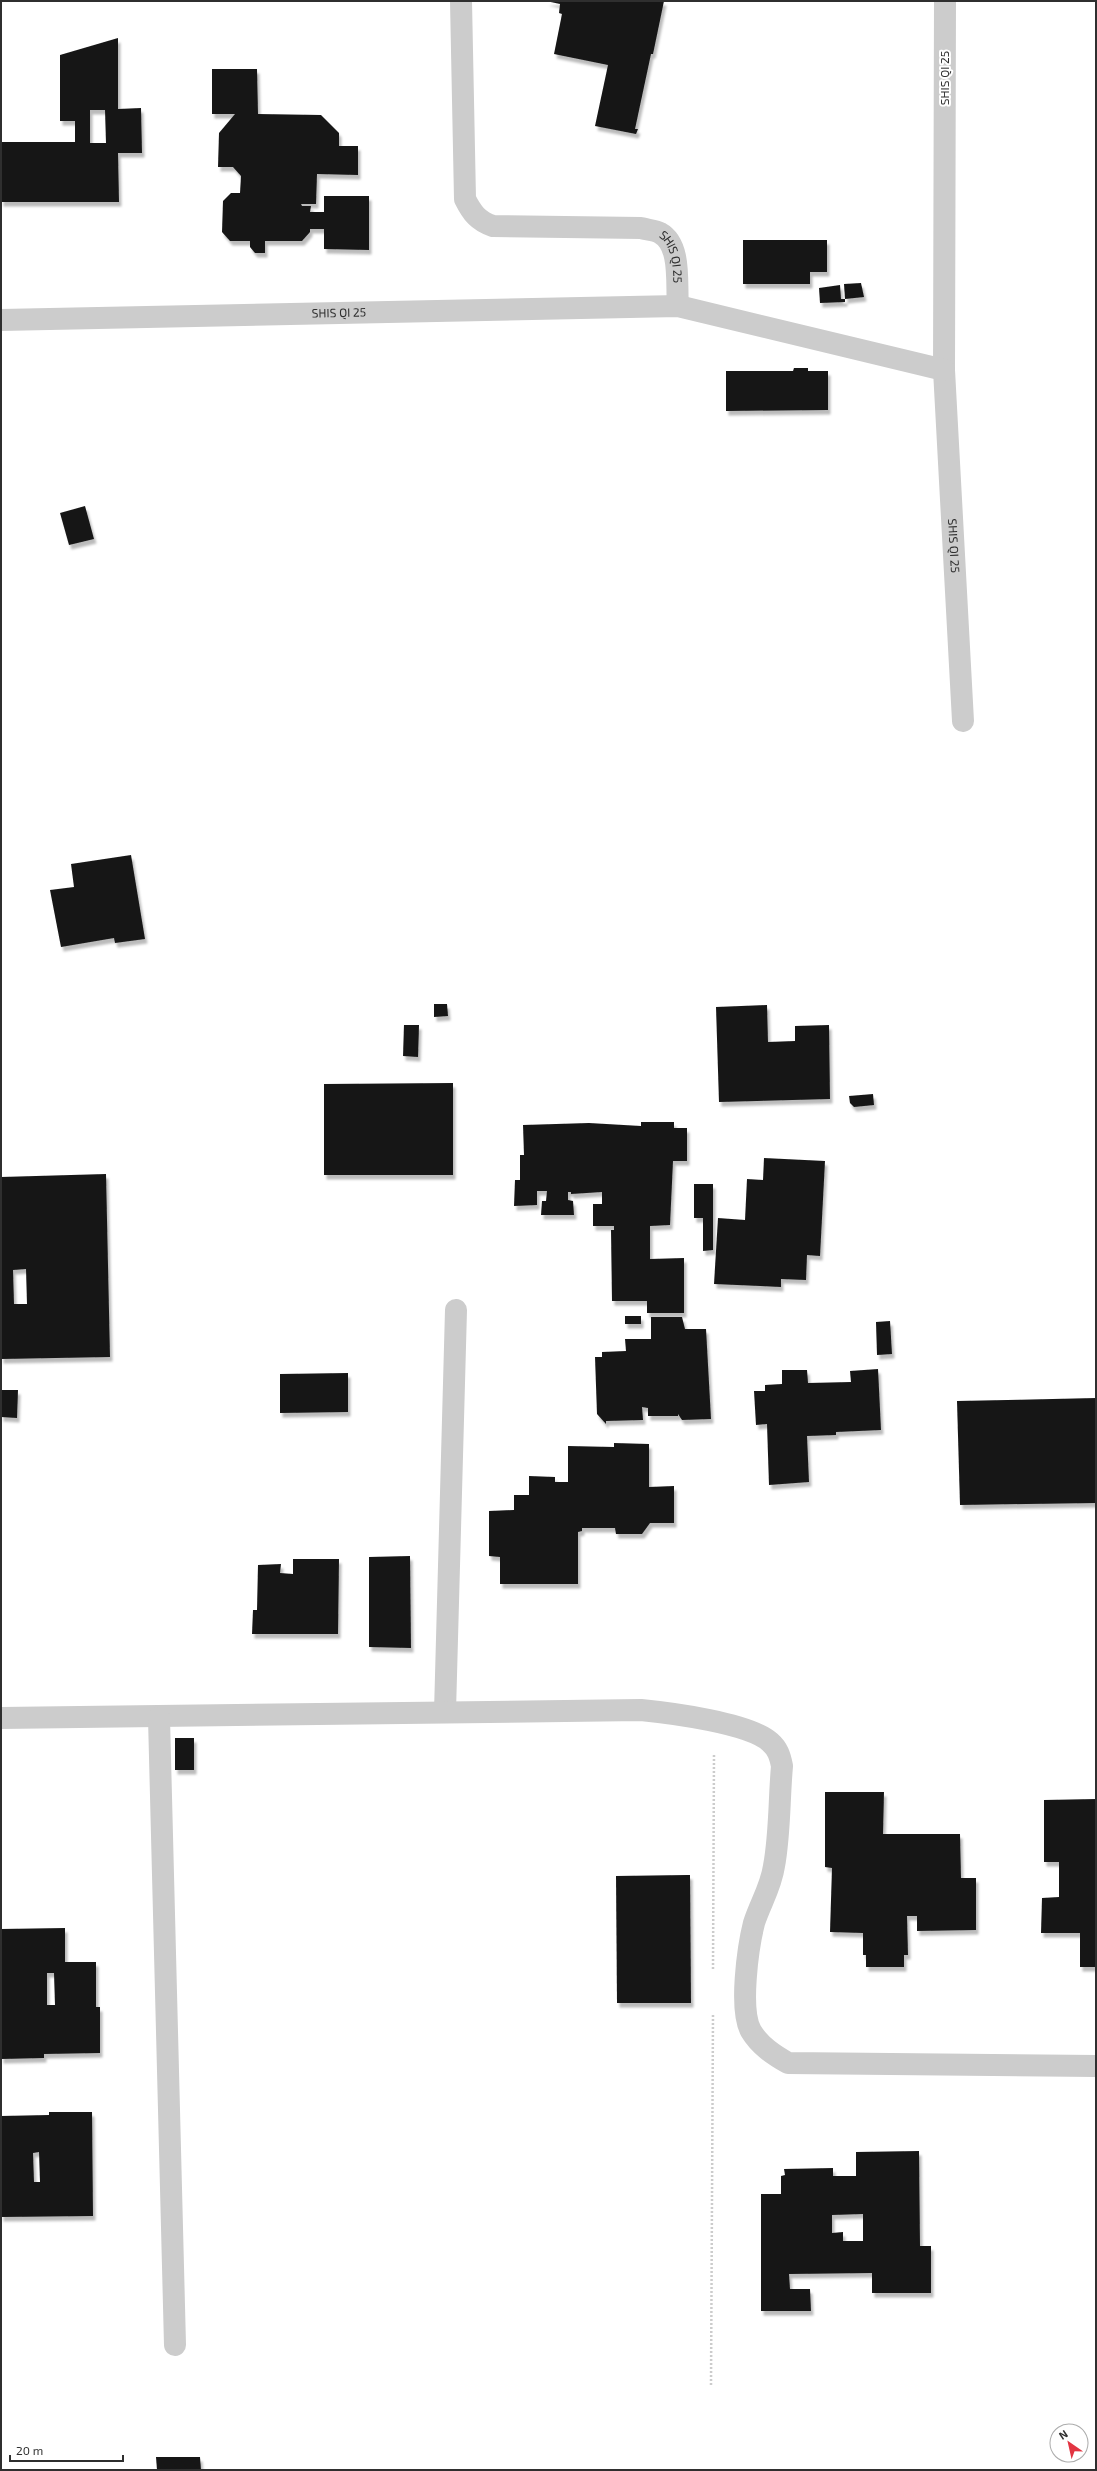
<svg xmlns="http://www.w3.org/2000/svg" width="1097" height="2471" font-family="'Exo 2',sans-serif">
	<style>
		.building { fill: #161616; fill-rule: evenodd; filter: url(#shadow) }
		.lines { fill: none; stroke-linecap: round; stroke-linejoin: round }
		.path { stroke: #ccc; stroke-width: 2.5; stroke-dasharray: 2 2; stroke-linecap: butt }
		.minor { stroke: #ccc; stroke-width: 22 }
		.labels { text-anchor: middle; stroke-width: 4; stroke-linejoin: round; paint-order: stroke }
		.street-label { font-size: 12px; fill: #2f2f2f; stroke: #fff }
	</style>
	<defs>
		<filter id="shadow"><feDropShadow dx="2.5" dy="4.5" stdDeviation="1" flood-color="#0004"/></filter>
	</defs>
	<rect width="100%" height="100%" fill="#fff"/>
	<g class="building">
		<polygon points="546,1 664,1 653,54 651,54 635,129 638,129 636,134 595,126 608,65 554,54 562,14 559,13 560,4"/>
		<path d="M118 38V109L141 108 142 153H118L119 202H1V142H75V121H60V55ZM90 110H105L106 143H90Z"/>
		<polygon points="212,69 257,69 258,114 321,115 339,133 339,146 358,146 358,175 317,174 316,204 301,204 302,206 311,206 310,212 324,212 324,196 369,196 369,250 324,249 324,229 310,229 310,232 302,241 265,241 265,253 255,253 250,247 250,241 230,241 222,232 223,201 231,193 240,193 241,176 233,167 218,167 219,133 235,114 212,114"/>
		<polygon points="743,240 827,240 827,272 810,272 810,284 743,284"/>
		<polygon points="861,283 864,297 845,299 844,284"/>
		<polygon points="840,285 841,299 845,299 845,302 820,303 819,288"/>
		<polygon points="794,368 808,368 808,371 828,371 828,410 726,411 726,371 793,371"/>
		<polygon points="85,506 94,539 69,545 60,513"/>
		<polygon points="131,855 145,939 115,943 114,938 61,947 50,890 74,887 71,864"/>
		<polygon points="434,1004 447,1004 448,1016 434,1017"/>
		<polygon points="767,1005 768,1042 795,1041 795,1026 829,1025 830,1099 719,1102 716,1007"/>
		<polygon points="404,1025 419,1025 418,1057 403,1056"/>
		<polygon points="453,1083 453,1175 324,1175 324,1084"/>
		<polygon points="873,1094 874,1105 854,1107 850,1103 849,1096"/>
		<polygon points="641,1122 674,1122 674,1128 687,1128 687,1161 673,1161 670,1225 650,1226 650,1259 684,1258 684,1313 647,1313 647,1301 612,1301 611,1230 614,1230 614,1226 633,1226 593,1226 593,1204 602,1204 602,1192 571,1194 571,1192 568,1192 568,1200 573,1201 574,1215 541,1215 542,1201 546,1201 547,1191 537,1191 537,1205 514,1206 515,1180 520,1180 520,1155 524,1155 523,1125 589,1123 641,1126"/>
		<polygon points="764,1158 825,1161 820,1256 807,1255 806,1280 781,1279 781,1287 714,1284 718,1218 745,1220 747,1179 763,1180"/>
		<path d="M106 1174 110 1357 1 1359V1177ZM26 1269 27 1304H14L13 1270Z"/>
		<polygon points="694,1184 713,1184 713,1250 703,1251 703,1218 694,1218"/>
		<rect x="625" y="1316" width="16" height="8"/>
		<polygon points="651,1317 682,1317 685,1329 706,1329 711,1419 682,1420 678,1414 678,1416 648,1416 648,1408 642,1407 643,1420 606,1421 606,1424 597,1414 595,1357 602,1357 602,1352 626,1351 625,1339 651,1339"/>
		<polygon points="890,1321 892,1354 877,1355 876,1322"/>
		<polygon points="878,1369 881,1430 836,1432 836,1435 807,1436 809,1482 769,1485 767,1424 756,1425 754,1391 765,1391 765,1385 782,1384 782,1370 807,1370 808,1383 851,1382 850,1371"/>
		<polygon points="348,1373 348,1412 280,1413 280,1374"/>
		<polygon points="1,1390 18,1390 17,1418 1,1417"/>
		<polygon points="1096,1398 1096,1503 960,1505 957,1401"/>
		<polygon points="614,1443 649,1444 649,1487 674,1486 674,1523 650,1523 642,1534 616,1534 615,1528 582,1528 582,1531 578,1532 578,1584 500,1584 500,1557 489,1556 489,1511 514,1510 514,1495 529,1495 529,1476 555,1477 555,1482 568,1482 568,1446 614,1447"/>
		<polygon points="410,1556 411,1648 369,1647 369,1557"/>
		<polygon points="293,1559 339,1559 338,1634 252,1634 253,1610 257,1610 258,1565 281,1564 280,1573 293,1574"/>
		<rect x="175" y="1738" width="19" height="32"/>
		<polygon points="825,1792 884,1792 883,1834 960,1834 961,1878 976,1878 976,1930 917,1931 917,1916 907,1916 908,1955 904,1955 904,1967 866,1967 866,1955 863,1955 863,1933 830,1932 832,1868 825,1867"/>
		<polygon points="1096,1799 1096,1967 1080,1967 1080,1933 1041,1933 1042,1898 1059,1897 1059,1862 1044,1862 1044,1800"/>
		<polygon points="687,1875 690,1875 691,2003 617,2003 616,1876"/>
		<path d="M65 1928V1962H96V2007H100V2053L44 2054V2058L1 2059V1929ZM47 1973H54L55 2005H47Z"/>
		<path d="M49 2112H92L93 2216 1 2217V2116L49 2115ZM39 2152 40 2182H34L33 2153Z"/>
		<path d="M919 2151 920 2246H931V2293H872V2273L789 2274 790 2289H810L811 2311H761V2194H781V2176L785 2175 784 2169 833 2168V2176H856V2152ZM863 2214V2241H843V2232L832 2233V2215Z"/>
		<polygon points="156,2457 200,2457 201,2470 157,2470"/>
	</g>
	<g class="lines">
		<g class="path">
			<polyline points="713,1969 714,1754"/>
			<polyline points="711,2385 713,2014"/>
		</g>
		<g class="minor">
			<path id="s1" d="M461 1 465 199C472 213 478 221 493 226L641 228C647 230 655 230 660 233 682 245 676 285 678 306"/>
			<path id="s2" d="M945 1 944 370 963 721"/>
			<path id="s3" d="M1 320 678 306 944 370"/>
			<polyline points="445,1712 456,1310"/>
			<path d="M1 1718 641 1710C671 1713 749 1723 770 1742 778 1749 780 1756 782 1766 779 1799 780 1834 774 1866 771 1887 760 1904 754 1923 748 1947 739 2010 751 2031 760 2046 774 2055 788 2063L1096 2066"/>
			<polyline points="159,1718 175,2345"/>
		</g>
	</g>
	<g class="labels">
		<g class="street-label">
			<text transform="translate(945 78) rotate(-90)" y="4">SHIS QI 25</text>
			<text dy="4" stroke="none"><textPath href="#s1" startOffset="434">SHIS QI 25</textPath></text>
			<text dy="4" stroke="none"><textPath href="#s3" startOffset="338">SHIS QI 25</textPath></text>
			<text dy="4" stroke="none"><textPath href="#s2" startOffset="545">SHIS QI 25</textPath></text>
		</g>
	</g>
	<rect width="1097" height="2471" fill="none" stroke="#2f2f2f" stroke-width="4"/>
	<g transform="translate(1069 2443) rotate(326)"><circle r="19" fill="#ffffff" stroke="#acacac"/>
	<path d="M0-3L7 15L0 10L-7 15Z" fill="#e23542"/>
	<text y="-6" font-size="11" font-weight="bold" text-anchor="middle" fill="#2f2f2f">N</text>
	</g>
	<path d="M10 2455v6h113v-6" fill="none" stroke="#2f2f2f" stroke-width="2"/>
	<text x="16" y="2455" font-size="12" fill="#2f2f2f" stroke="#ffffff" stroke-width="3" paint-order="stroke">20 m</text>
</svg>
